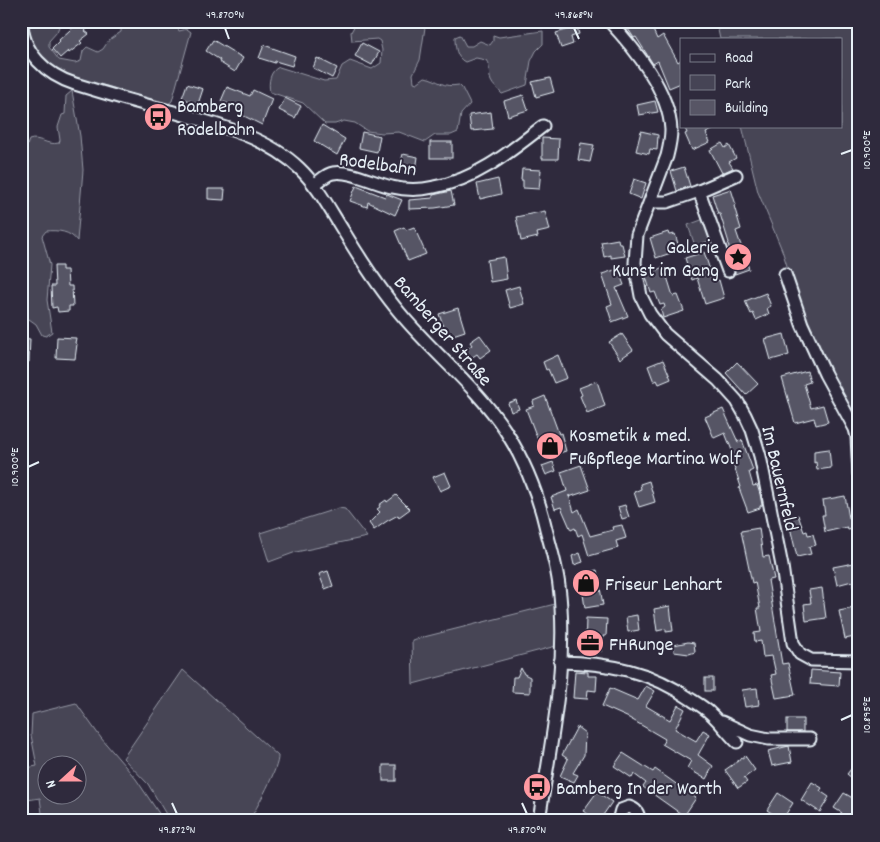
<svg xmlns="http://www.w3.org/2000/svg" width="880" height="842" font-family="Dekko,sans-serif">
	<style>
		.green { fill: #464455; stroke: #979aa6; fill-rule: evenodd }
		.building { fill: #575565; stroke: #e8f1f8 }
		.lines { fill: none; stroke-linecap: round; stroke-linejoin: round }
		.minor-casing { stroke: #e8f1f8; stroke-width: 15 }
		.minor { stroke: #2f2a3d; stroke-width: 11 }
		.ticks { fill: none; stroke: #e8f1f8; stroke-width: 2 }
		.labels { text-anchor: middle; stroke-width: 4; stroke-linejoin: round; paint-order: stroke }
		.poi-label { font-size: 20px; fill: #e8f1f8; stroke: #2f2a3d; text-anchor: start }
		.street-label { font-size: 20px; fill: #e8f1f8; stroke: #2f2a3d }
		.neatline { fill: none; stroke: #e8f1f8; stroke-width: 2 }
		.ticks-label { font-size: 12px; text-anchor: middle; fill: #e8f1f8 }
	</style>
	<rect width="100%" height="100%" fill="#2f2a3d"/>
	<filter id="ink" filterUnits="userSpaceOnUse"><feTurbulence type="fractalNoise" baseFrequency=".02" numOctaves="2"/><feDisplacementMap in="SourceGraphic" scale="10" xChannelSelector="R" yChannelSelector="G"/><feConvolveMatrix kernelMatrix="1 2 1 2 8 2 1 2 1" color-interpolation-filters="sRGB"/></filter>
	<g filter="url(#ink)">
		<g class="green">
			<polygon points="27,21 61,21 57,32 49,41 49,47 59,60 75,63 81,61 83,51 87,47 98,52 103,49 109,40 121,32 121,21 175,21 179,31 187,29 191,32 172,101 167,105 107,86 69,78 51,65 30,44"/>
			<path d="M357 21H426L420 60 413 74 414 82 417 83 425 77C440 80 441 88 459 85L462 88 470 104 461 114 458 132 451 135H435L425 142 399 132 382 133 367 131 355 123 344 121 335 124H325L303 103 270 92C268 82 270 71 279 67L324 81 336 80 342 66 350 61 372 69 381 63 382 50 380 41 377 39 352 41 351 32Z"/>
			<polygon points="716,21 859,21 859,425 805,323 782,250 758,192 742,126 841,126 841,39 720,39"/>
			<path d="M543 31V44L536 51 531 61 527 85 502 94C498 89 493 86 491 81 488 73 491 67 486 60L476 58 465 62C456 58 455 46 455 37L460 35 466 46H472L480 41 490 45 493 41V35L499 37Z"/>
			<path d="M72 91 80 136 83 170 77 241C70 231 58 230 46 231L42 236 50 265 47 300 52 332 46 336 42 335 36 324 29 319 21 321V153L25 151 29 140C39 136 47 146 59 143L60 140 58 127 62 115 65 114 66 96Z"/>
			<polygon points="704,219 711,240 695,246 688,225"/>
			<polygon points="339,508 345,509 367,537 296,552 269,562 260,533"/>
			<polygon points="555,604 556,646 413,684 412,640"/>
			<path d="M183 670 278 756C279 768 256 809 249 821H170L148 784 123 758Z"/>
			<path d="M76 703 101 738 136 779 164 821H43L40 798 21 801V769L37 766 31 735 32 714ZM48 764H78V794H48Z"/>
		</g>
		<g class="building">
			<polygon points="80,21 95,21 85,31 89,34 80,41 82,43 69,53 68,51 60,58 52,49 60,41 59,40"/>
			<polygon points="623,21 649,21 657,39 663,35 678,62 681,60 681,83 669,88 658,61 653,64 636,37 634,38 628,29 627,30"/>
			<polygon points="577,27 579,34 571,37 573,44 561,48 556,33"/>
			<polygon points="213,40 243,58 235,72 219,62 220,60 206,51"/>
			<polygon points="362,43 379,52 372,65 355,56"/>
			<polygon points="264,45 295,56 292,66 275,61 275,63 259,58"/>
			<polygon points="317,58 337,68 332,78 313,68"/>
			<polygon points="550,78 554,92 536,97 532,82"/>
			<polygon points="187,84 203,89 198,104 182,98"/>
			<polygon points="227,87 250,96 253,90 272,99 262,125 242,115 244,110 221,101"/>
			<polygon points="523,95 528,110 508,116 504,101"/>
			<polygon points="285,98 301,106 295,118 279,110"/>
			<polygon points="655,101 658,112 639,115 637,105"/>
			<polygon points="491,112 493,129 471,131 469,115"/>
			<polygon points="322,125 345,139 337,155 314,141"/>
			<polygon points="684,126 721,126 706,133 710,142 692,150 685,134 687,133"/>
			<polygon points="641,131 658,135 657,150 650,149 649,154 636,151"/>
			<polygon points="362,132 380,136 377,152 359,148"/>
			<polygon points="542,138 559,139 558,159 542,159"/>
			<rect x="430" y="142" width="22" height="16"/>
			<polygon points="581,143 594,145 590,162 578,160"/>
			<polygon points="722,143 725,148 729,145 736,158 729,162 733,168 722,173 710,150"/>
			<polygon points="403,154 418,157 416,170 400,166"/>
			<polygon points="684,167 690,186 677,191 671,171"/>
			<polygon points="522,169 541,170 539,189 523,188 523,180 521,180"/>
			<polygon points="498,179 501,194 480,199 477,184"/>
			<polygon points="634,179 646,183 641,199 629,194"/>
			<polygon points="356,186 385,197 387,194 402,200 395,215 368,202 367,207 350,201"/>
			<polygon points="208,189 225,189 224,200 208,199"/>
			<polygon points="731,189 736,205 734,206 741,229 736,231 749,269 735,274 733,260 728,244 729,243 720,214 718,214 712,195"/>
			<polygon points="451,191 454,205 435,208 409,209 409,200 433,198 433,195"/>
			<polygon points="545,211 550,230 537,233 538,237 521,241 516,217"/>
			<polygon points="404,227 406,230 414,227 426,254 408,261 395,231"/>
			<polygon points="668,232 669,235 675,234 680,250 656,258 650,238"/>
			<polygon points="618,239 619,244 622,244 625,256 611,258 611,255 604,257 601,242"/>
			<polygon points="704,252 714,282 719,280 724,298 705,304 697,278 692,280 685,258"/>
			<polygon points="504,257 507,279 490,282 487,260"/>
			<polygon points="54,266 62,266 62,270 67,270 68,286 72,286 73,306 69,306 69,311 58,312 57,307 52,308 51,286 55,286"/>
			<polygon points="664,267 673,296 678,295 684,311 663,318 661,310 665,307 664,304 660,305 655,292 651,293 645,274"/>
			<polygon points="618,269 624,285 616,288 628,316 612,322 607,306 612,304 602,274"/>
			<polygon points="519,286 524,304 510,308 505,290"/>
			<polygon points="766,293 771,306 767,308 769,314 756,320 753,313 751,314 745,301"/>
			<polygon points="458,308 465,331 447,337 439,314"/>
			<polygon points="622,334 633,350 620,359 609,342"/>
			<polygon points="784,334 789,355 771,360 765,339"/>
			<polygon points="480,335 491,350 480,358 477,354 471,358 465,350 472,345 470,342"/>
			<polygon points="57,337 76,338 75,343 77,344 75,359 56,358"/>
			<polygon points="21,338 30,339 29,362 21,362"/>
			<polygon points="558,355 567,378 554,383 548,369 546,370 543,362"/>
			<polygon points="663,360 671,379 659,384 657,380 654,382 648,366"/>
			<polygon points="737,362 758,384 746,395 726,373"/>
			<polygon points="807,371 810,382 804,384 811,408 823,405 828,422 816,425 814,418 795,423 782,378"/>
			<polygon points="597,381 605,406 587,413 580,396 582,395 579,388"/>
			<polygon points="545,396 559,434 561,433 566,451 549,456 545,441 539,443 526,409 534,406 533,401"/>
			<polygon points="516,400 519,409 511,412 508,403"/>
			<polygon points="723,409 738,442 742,440 753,470 749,472 753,486 757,485 760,494 762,505 760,506 760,508 748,512 739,488 741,487 730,454 733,453 725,433 714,438 705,417"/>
			<polygon points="829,449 831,468 817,470 816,462 814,463 814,451"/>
			<polygon points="553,462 556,471 546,475 542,466"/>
			<polygon points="581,465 590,490 569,497 569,495 574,512 579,509 590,536 613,530 612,527 622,525 626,538 616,541 618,548 589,556 582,534 578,536 575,528 571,530 561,507 555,509 551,497 567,491 561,472"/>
			<polygon points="445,472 451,486 440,491 433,477"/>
			<polygon points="649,481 655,502 639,507 634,492 641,489 640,484"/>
			<polygon points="396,495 410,509 399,517 398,515 387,521 374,530 369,523 380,512 377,509 380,507 379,505 386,500 387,502"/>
			<polygon points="845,496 849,518 855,517 857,528 848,530 847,527 825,532 822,515 825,515 823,500"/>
			<polygon points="625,505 629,517 622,519 618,507"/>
			<polygon points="798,515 804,532 807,531 808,535 813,534 816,545 809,547 811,554 797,557 790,527 788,527 786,518"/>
			<polygon points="759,528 763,557 769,556 774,579 768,580 782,664 788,663 795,695 776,698 771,675 776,674 772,656 763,657 761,641 755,642 754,633 761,632 757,608 760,608 755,582 752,583 741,531"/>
			<polygon points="580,553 583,562 574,565 572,556"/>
			<polygon points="859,562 859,595 855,596 852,581 837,585 833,567"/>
			<polygon points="597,570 603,605 585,608 580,573"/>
			<polygon points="328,571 333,586 325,589 319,574"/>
			<polygon points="822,588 826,618 806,621 804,604 811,603 809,590"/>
			<polygon points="670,606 673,631 666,632 666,629 657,631 654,609"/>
			<polygon points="859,607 859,636 845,639 839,611"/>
			<polygon points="637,615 639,630 628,632 626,617"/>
			<polygon points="586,618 607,619 606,636 603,636 602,651 585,651"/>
			<polygon points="688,642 694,643 695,652 689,654 674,652 674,645"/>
			<polygon points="521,668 524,674 530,677 530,693 512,692 513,677 517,677"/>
			<polygon points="811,670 840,672 839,686 810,684"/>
			<polygon points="575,671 588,672 588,676 597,676 596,691 588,690 587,699 573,698"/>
			<rect x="705" y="678" width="8" height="13"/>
			<polygon points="646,686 655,691 646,706 670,720 678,705 685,709 675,729 696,741 703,730 710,734 698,755 713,766 706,779 687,768 691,761 662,744 665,739 629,718 602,706 610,688 638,700"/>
			<polygon points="757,688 759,705 745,707 742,690"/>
			<rect x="787" y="719" width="16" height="13"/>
			<polygon points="577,727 585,733 584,755 573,773 578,775 574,782 560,776 568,759 562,755"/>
			<polygon points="789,746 792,762 772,766 768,751"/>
			<polygon points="623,753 653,772 655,769 696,798 684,816 643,787 646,783 634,774 632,778 614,766"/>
			<polygon points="745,756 755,770 744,778 747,782 738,788 725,770"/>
			<polygon points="859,759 859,784 847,774"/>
			<rect x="383" y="765" width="13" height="16"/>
			<polygon points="812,782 822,788 820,791 829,797 820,812 801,800"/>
			<polygon points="597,792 612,802 599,821 583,811"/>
			<polygon points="778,793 793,803 782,820 767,810"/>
			<polygon points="844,793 856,800 854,803 859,806 859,821 837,821 842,813 834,808"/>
		</g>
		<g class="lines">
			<defs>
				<g id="minor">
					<path d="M22 21C22 53 47 75 75 84 107 94 138 103 170 111 212 123 266 136 299 168 318 186 330 210 344 232 361 260 379 288 400 313 433 353 476 386 505 430 524 460 538 494 546 529 551 548 557 567 559 586 569 664 550 744 539 821"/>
					<path d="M609 21C635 49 669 90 671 130 671 139 669 148 667 156L637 235 635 263 641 296 650 314 665 334 718 380 737 401 745 415 752 430 760 456 782 566 793 643 800 654 811 660 859 661"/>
					<path d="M314 185C320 181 326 174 333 173 350 170 376 184 392 187 405 190 421 190 434 187 476 180 511 151 543 126"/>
					<polyline points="650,202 667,202 699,191"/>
					<polyline points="728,271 699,191 736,175"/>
					<polyline points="785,274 802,324 825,374 855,429 857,437 859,474"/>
					<path d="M560 662C609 663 651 671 692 700 698 704 705 708 710 713 720 722 728 733 737 742"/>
					<polyline points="722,722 750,735 769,739 810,739"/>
					<path d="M618 821 621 810 629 807C636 809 639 813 639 821"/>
				</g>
			</defs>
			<use href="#minor" class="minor-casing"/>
			<use href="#minor" class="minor"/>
		</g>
	</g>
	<path class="ticks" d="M225 28 229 39M574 28 579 39M841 154 852 150M28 467 39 462M841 720 852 715M172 803 177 814M522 803 527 814"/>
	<defs>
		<symbol id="bus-disc" viewBox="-11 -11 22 22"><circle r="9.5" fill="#ff9aa2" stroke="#2f2a3d"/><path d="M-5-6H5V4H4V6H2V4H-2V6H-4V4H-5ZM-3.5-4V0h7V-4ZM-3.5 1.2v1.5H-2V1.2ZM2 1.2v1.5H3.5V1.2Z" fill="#111"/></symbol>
		<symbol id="sight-disc" viewBox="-11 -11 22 22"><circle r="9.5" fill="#ff9aa2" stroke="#2f2a3d"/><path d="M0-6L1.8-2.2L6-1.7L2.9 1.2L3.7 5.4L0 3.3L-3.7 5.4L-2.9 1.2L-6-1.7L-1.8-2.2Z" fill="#111"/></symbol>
		<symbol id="shop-disc" viewBox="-11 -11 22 22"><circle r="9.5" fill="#ff9aa2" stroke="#2f2a3d"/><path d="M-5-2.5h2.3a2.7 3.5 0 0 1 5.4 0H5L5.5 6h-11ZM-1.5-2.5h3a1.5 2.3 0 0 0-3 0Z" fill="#111"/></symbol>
		<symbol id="office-disc" viewBox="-11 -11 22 22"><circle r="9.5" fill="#ff9aa2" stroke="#2f2a3d"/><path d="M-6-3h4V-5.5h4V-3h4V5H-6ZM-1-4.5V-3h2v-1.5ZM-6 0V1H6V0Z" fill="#111"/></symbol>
	</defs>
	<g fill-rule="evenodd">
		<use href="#bus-disc" x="142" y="101" width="32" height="32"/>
		<use href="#sight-disc" x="722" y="241" width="32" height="32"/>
		<use href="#shop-disc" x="534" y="430" width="32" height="32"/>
		<use href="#shop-disc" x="570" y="567" width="32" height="32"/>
		<use href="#office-disc" x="574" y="627" width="32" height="32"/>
		<use href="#bus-disc" x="521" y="771" width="32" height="32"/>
	</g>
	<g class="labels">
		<g class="poi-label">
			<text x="177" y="112">Bamberg<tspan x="177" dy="23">Rodelbahn</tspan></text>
			<text x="719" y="253" text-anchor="end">Galerie<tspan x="719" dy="23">Kunst im Gang</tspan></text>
			<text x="569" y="441">Kosmetik &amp; med.<tspan x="569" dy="23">Fußpflege Martina Wolf</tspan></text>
			<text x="605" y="590">Friseur Lenhart</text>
			<text x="609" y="650">FHRunge</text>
			<text x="556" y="794">Bamberg In der Warth</text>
		</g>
		<g class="street-label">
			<text transform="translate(378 163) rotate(8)" y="7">Rodelbahn</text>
			<text transform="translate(444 330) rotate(49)" y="7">Bamberger Straße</text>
			<text transform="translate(781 478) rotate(77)" y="7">Im Bauernfeld</text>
		</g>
	</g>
	<rect width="880" height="842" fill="none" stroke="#2f2a3d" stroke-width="55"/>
	<rect x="680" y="38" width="162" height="90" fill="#2f2a3d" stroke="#797a88"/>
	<rect x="690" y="54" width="25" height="8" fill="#2f2a3d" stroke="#797a88"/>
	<text x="725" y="62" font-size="15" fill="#e8f1f8">Road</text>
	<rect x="690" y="75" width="25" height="15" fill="#464455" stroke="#797a88"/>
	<text x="725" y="88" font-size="15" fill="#e8f1f8">Park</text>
	<rect x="690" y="100" width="25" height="15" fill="#575565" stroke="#797a88"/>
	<text x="725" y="112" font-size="15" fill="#e8f1f8">Building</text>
	<g transform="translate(62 780) rotate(249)"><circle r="24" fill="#2f2a3d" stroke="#797a88"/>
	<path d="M0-4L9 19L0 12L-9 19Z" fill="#ff9aa2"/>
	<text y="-8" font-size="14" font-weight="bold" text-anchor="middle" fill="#e8f1f8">N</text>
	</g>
	<rect x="28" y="28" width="824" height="786" class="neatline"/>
	<g class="ticks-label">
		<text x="225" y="18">49.870°N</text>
		<text x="574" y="18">49.868°N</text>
		<text transform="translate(866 150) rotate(-90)" y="4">10.900°E</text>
		<text transform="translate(14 467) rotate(-90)" y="4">10.900°E</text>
		<text transform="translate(866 715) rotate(-90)" y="4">10.895°E</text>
		<text x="177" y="833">49.872°N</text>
		<text x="527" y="833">49.870°N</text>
	</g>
</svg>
